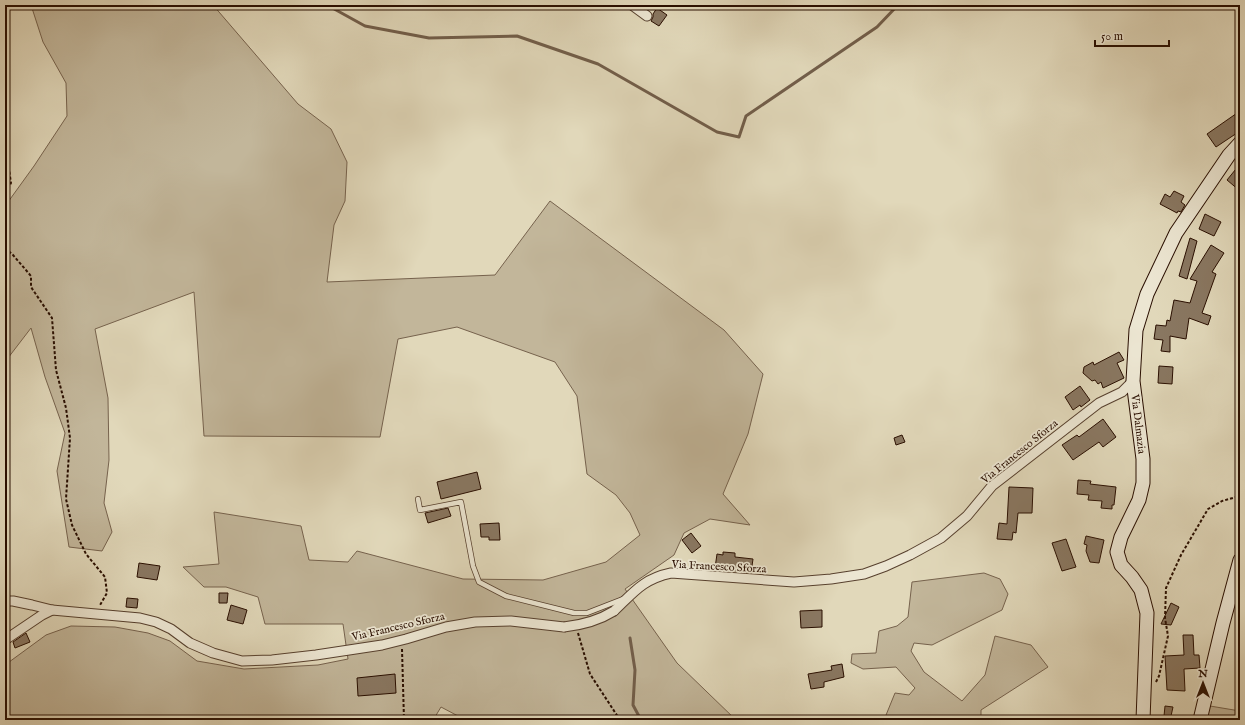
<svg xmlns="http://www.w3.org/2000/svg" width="1245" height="725" font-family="'IM FELL English',serif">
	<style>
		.green { fill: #c2b69a; stroke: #76624d }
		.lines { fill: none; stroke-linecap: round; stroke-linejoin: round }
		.stream { stroke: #725e4a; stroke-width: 3 }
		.building { fill: #897761; stroke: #290e00 }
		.service-casing { stroke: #57402e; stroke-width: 6 }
		.minor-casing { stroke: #57402e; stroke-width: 11 }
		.secondary-casing { stroke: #290e00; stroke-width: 15 }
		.path { stroke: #290e00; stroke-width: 2; stroke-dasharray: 3 2; stroke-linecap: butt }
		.service { stroke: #ece6d2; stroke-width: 4.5 }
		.minor { stroke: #ece6d2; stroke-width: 9 }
		.secondary { stroke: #ece6d2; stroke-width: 13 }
		.minor-bridge-casing { stroke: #57402e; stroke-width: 11; stroke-linecap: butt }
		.minor-bridge { stroke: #ece6d2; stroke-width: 9 }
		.labels { text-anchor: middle; stroke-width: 3.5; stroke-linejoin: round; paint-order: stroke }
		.street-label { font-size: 11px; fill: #290e00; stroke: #ece6d2 }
	</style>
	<rect width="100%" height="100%" fill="#e1d8ba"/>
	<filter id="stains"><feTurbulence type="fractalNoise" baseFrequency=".005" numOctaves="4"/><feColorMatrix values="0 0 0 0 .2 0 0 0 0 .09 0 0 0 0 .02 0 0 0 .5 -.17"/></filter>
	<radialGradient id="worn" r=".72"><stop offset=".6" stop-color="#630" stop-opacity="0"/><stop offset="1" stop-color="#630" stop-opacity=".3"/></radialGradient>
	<g class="green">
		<polygon points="31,5 213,5 298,104 331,129 347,162 345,201 334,225 327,282 495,275 550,201 724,330 763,374 748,434 723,494 750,525 710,519 684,533 674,555 625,589 677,663 736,720 460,720 458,716 441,707 435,717 426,720 5,720 5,665 46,635 71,626 115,627 148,633 170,641 197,661 244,669 318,665 348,659 343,624 265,624 258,597 226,587 204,587 183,567 219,564 214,512 301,526 309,560 348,562 357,551 463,579 543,580 606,562 640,535 630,513 616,495 587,474 577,396 555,362 457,327 398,339 380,437 204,436 194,292 95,329 108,398 109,460 104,503 112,532 102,551 69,547 57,471 65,433 45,377 31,328 8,358 5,367 5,214 8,202 34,166 67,116 66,83 43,42"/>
		<polygon points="984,573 1000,579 1008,594 1002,610 932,645 914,643 911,651 924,672 962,701 985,675 995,636 1031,645 1048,667 981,710 981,720 884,720 895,693 909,695 915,688 896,667 863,669 851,663 852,654 876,653 879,631 897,626 908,617 912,582"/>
		<polygon points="1198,704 1240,711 1240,720 1193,720"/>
	</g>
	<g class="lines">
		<g class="stream">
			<polyline points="327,5 365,26 429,38 517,36 598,64 717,132 739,137 746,116 877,27 898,5"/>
			<polyline points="630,638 635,670 633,705 641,720"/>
		</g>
	</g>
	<g class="building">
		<polygon points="657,8 667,15 659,26 651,21 653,17 653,14"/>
		<polygon points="1240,111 1240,131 1216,147 1207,134"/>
		<polygon points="1240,164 1240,191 1227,180"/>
		<polygon points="1174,191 1184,196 1181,202 1185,205 1181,212 1178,211 1177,213 1160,204 1165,194 1170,197"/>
		<polygon points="1205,214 1221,222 1214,236 1199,229"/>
		<polygon points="1190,238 1197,241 1187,279 1179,276"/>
		<polygon points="1211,245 1224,253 1212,272 1216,274 1202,313 1211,316 1208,325 1189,318 1186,339 1170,336 1170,352 1161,351 1163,340 1154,339 1156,325 1166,326 1167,320 1170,321 1174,300 1190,303 1197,281 1190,279"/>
		<polygon points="1119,352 1124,360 1117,363 1124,378 1103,388 1101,382 1098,384 1095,380 1092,381 1083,373 1084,367 1093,362 1094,365"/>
		<polygon points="1159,366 1173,367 1172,384 1158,383"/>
		<polygon points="1080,386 1090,400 1081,407 1080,405 1073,410 1065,397"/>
		<polygon points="1103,419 1116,437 1103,447 1099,442 1073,460 1062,445 1077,435 1079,437"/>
		<polygon points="902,435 905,442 896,445 894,438"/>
		<polygon points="477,472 481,489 441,499 437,482"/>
		<polygon points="1078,480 1091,481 1090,484 1116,487 1114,505 1112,505 1112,509 1101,508 1102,501 1088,500 1089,495 1077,494"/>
		<polygon points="1009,487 1033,488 1032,513 1018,513 1016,533 1013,532 1012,540 997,539 999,523 1007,524"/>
		<polygon points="448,508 451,516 428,523 425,513"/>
		<polygon points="499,523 500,540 489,540 489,537 481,537 480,524"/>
		<polygon points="691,533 701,546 692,553 682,540"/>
		<polygon points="1086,536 1104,540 1099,563 1090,562 1086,551 1087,545 1084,544"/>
		<polygon points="1066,539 1076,567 1062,571 1052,543"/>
		<polygon points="723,552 735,553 735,557 753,559 751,573 715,568 717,554 723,555"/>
		<polygon points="139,563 160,566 157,580 137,577"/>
		<polygon points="219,593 228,593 227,603 219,603"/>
		<polygon points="127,598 138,599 137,608 126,607"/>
		<polygon points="1171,603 1179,607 1171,625 1161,624"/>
		<polygon points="231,605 247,610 243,624 227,620"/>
		<polygon points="822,610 822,627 801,628 800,611"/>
		<polygon points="26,633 30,642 15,648 13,642"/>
		<polygon points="1183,635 1193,635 1194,655 1199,655 1200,668 1184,669 1185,691 1167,690 1165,656 1184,655"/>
		<polygon points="842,664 844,677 824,682 824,687 811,689 808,674 832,670 831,666"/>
		<polygon points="395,674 396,693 358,696 357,678"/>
		<polygon points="1165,706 1173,707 1171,716 1164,716"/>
	</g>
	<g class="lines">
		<defs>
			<polyline id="service" points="418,499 420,510 461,502 473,566 479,582 506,596 574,613 587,613 623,599"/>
			<g id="minor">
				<polyline points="632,5 647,16"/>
				<polyline points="5,601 13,601 32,605 52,610 140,618 156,622 171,629 190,643 213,653 242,661 272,660 316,655 382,645 406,639 446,627 475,622 511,621 564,627"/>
				<path d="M614 611C634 592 643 579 671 573L794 582 831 579 864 574 886 566 910 555 941 538 967 516 992 486 1099 403 1122 392 1133 381"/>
				<polyline points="5,640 42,615 52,610"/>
			</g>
			<g id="secondary">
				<polyline points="1143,720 1147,613 1141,590 1132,577 1121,565 1117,552 1121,537 1139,500 1143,483 1143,459 1133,381 1136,330 1147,294 1176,233 1229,155 1240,143"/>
				<polyline points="1200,720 1223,623 1240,560"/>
			</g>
		</defs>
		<use href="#service" class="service-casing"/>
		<use href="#minor" class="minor-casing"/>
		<use href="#secondary" class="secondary-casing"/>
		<g class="path">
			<polyline points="5,142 11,183 5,194"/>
			<polyline points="5,248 13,255 31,276 31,287 52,318 56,370 66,408 70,438 66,499 72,525 86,554 105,577 107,593 100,605"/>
			<polyline points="578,633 590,674 620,720"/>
			<polyline points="402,649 404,720"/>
			<polyline points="1156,682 1159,676 1168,636 1165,618 1166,588 1181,555 1208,509 1222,501 1240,496"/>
		</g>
		<use href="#service" class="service"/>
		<use href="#minor" class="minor"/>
		<use href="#secondary" class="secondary"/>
		<defs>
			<path id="minor-bridge" d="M564 627C582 625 598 621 614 611"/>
		</defs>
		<use href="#minor-bridge" class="minor-bridge-casing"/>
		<use href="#minor-bridge" class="minor-bridge"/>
	</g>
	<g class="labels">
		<g class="street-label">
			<text transform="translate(1139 424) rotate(83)" y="4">Via Dalmazia</text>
			<text transform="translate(1019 451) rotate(-39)" y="4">Via Francesco Sforza</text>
			<text transform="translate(719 566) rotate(3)" y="4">Via Francesco Sforza</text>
			<text transform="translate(398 626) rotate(-13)" y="4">Via Francesco Sforza</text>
		</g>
	</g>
	<rect width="1245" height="725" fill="none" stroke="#e1d8ba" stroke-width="20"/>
	<rect x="6" y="6" width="1233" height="713" fill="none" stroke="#290e00" stroke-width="2"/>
	<rect x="10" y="10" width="1225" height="705" fill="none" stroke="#290e00"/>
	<g transform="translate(1203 683)" stroke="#ece6d2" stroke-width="3" paint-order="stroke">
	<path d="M0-3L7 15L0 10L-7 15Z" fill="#290e00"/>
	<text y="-6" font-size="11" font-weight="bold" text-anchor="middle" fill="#290e00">N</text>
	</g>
	<path d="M1095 40v6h74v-6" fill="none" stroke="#290e00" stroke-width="2"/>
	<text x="1101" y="40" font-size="12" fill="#290e00" stroke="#ece6d2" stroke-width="3" paint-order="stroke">50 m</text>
	<rect width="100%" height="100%" filter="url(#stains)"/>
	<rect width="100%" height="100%" fill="url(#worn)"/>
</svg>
